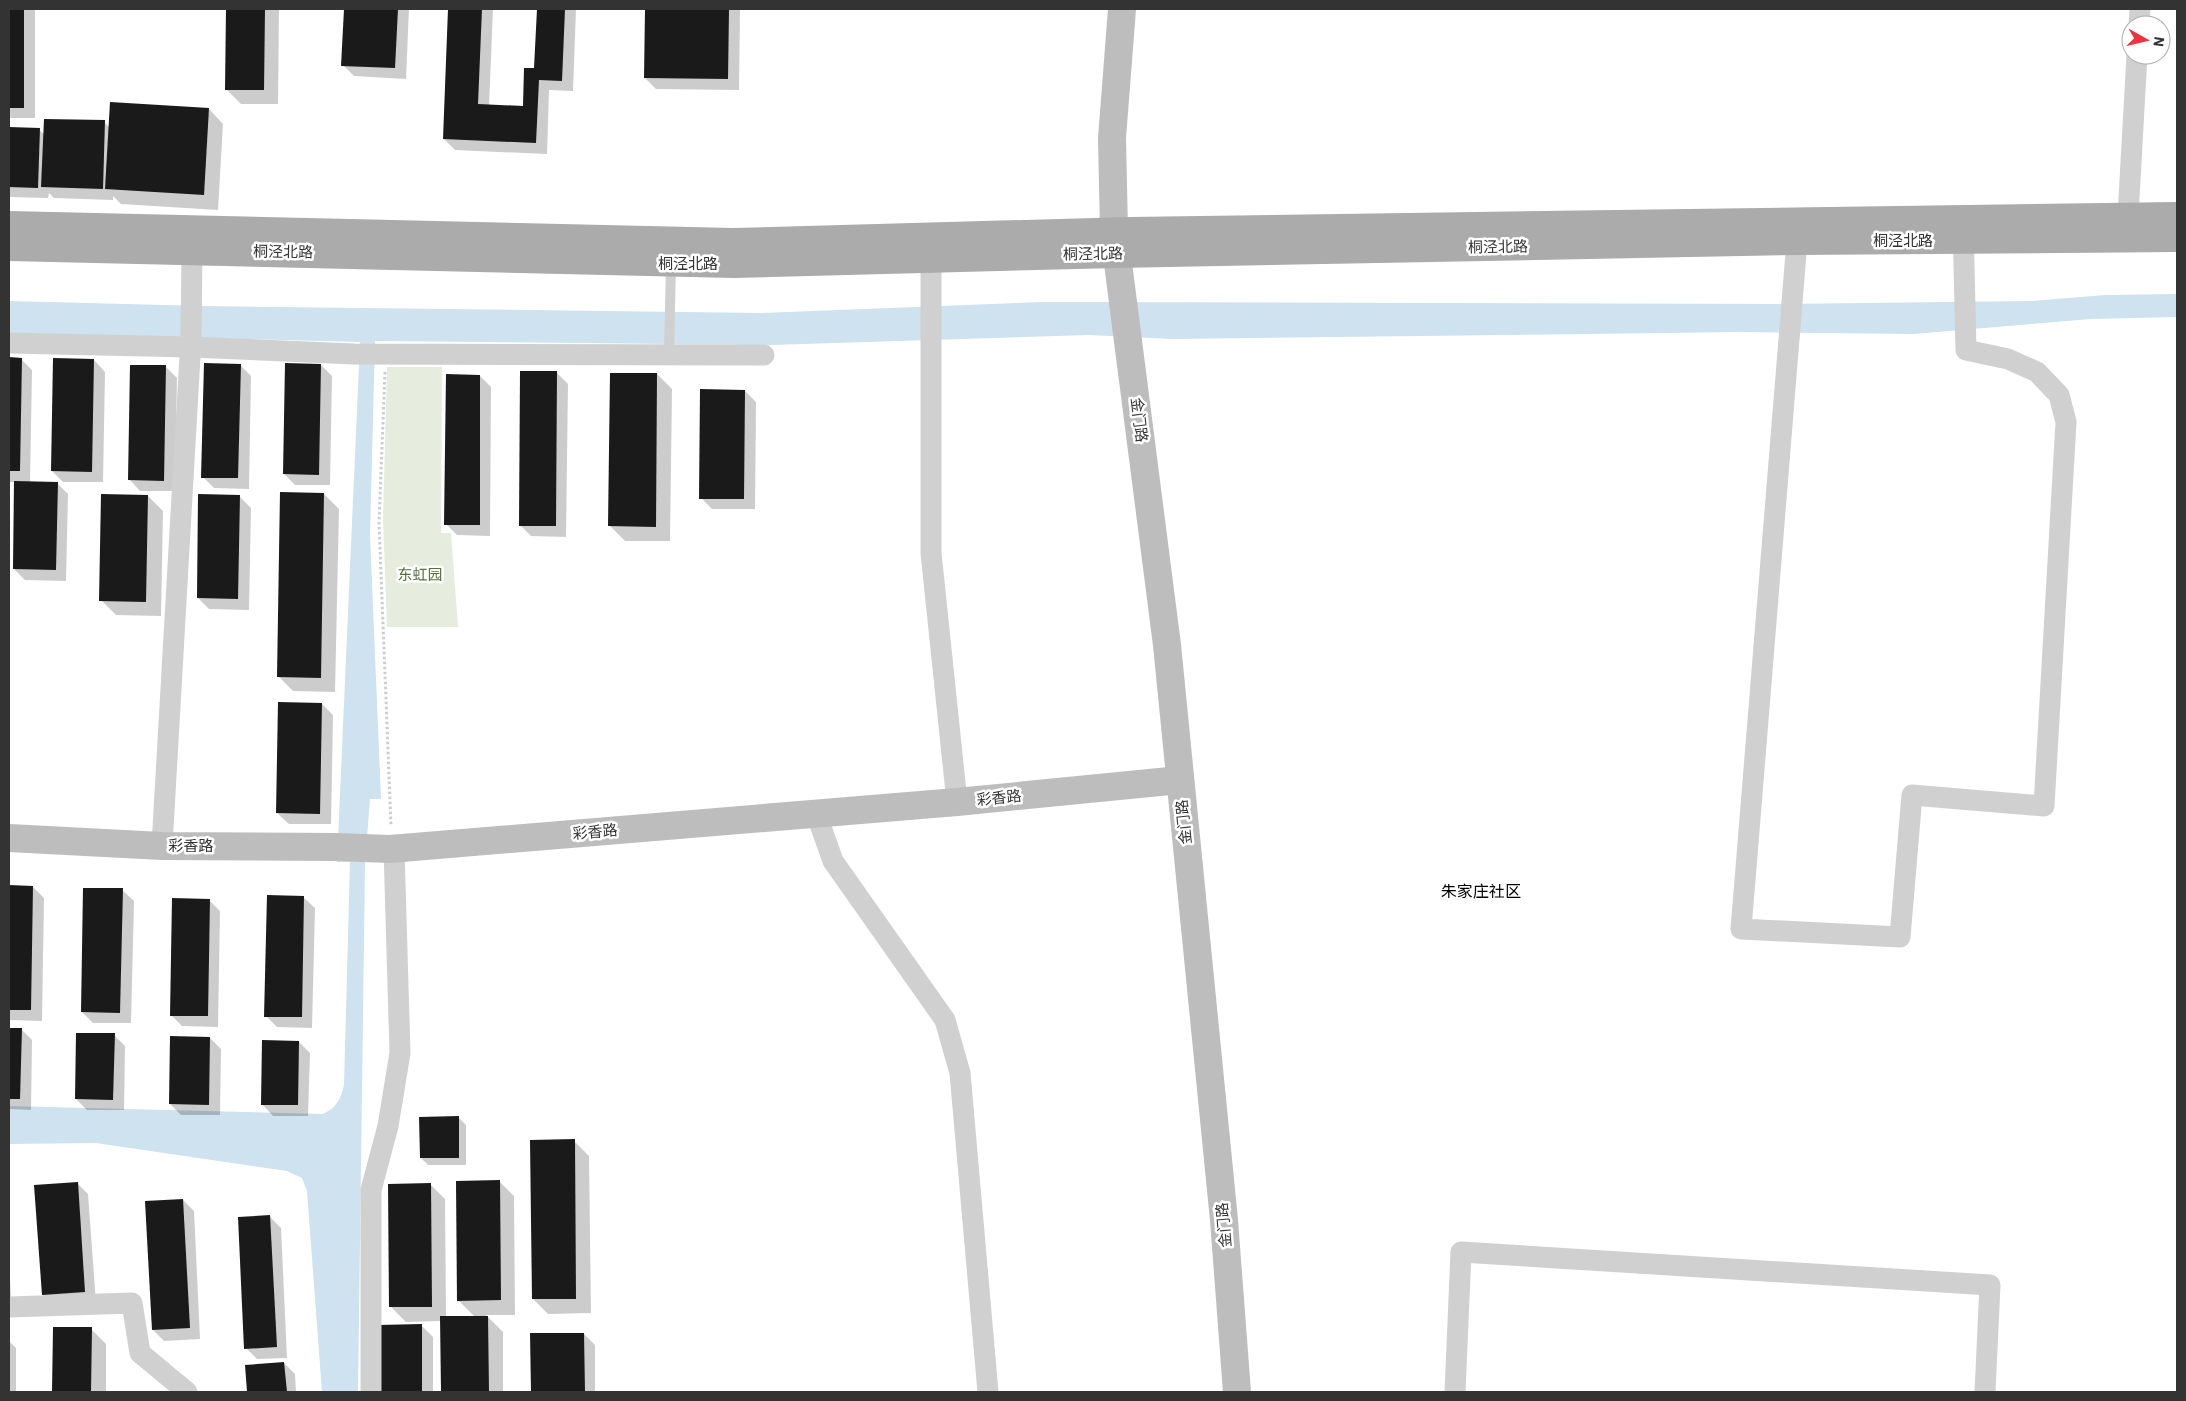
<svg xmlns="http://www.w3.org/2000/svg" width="2186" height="1401" font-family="'IBM Plex Sans','Noto Sans SC',sans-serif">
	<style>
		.green { fill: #e6ecde }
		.water { fill: #cee2ef }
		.shadow { fill: #0003 }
		.building { fill: #1a1a1a }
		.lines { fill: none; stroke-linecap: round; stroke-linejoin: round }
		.path { stroke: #cdcdcd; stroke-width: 3; stroke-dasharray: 2.5 2.5; stroke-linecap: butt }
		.lane { stroke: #d0d0d0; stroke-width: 10 }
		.street { stroke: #d0d0d0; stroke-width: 21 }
		.secondary { stroke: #bdbdbd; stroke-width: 28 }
		.primary { stroke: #ababab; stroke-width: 28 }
		.labels { text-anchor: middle; stroke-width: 5; stroke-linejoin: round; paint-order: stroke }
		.street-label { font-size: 15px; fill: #333; stroke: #fff }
		.park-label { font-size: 15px; fill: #55713e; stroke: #fff }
		.neighbourhood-label { font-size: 16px; fill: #000; stroke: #fff }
	</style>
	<rect width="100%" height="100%" fill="#fff"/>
	<polygon class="green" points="387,367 442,367 441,533 451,533 458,627 387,627 383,519"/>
	<path class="water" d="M2177 294V317L2090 319 1914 334 1741 332 1172 339 1089 335 771 345 375 341 370 535 381 799H370L365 864 358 1392H322L307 1191 302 1178 287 1171 96 1143 9 1144V1106L323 1114C336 1108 341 1099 344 1085L350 862H337L360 342 9 333V301L204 306 761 313 1042 302 1783 304 2031 301 2105 295Z"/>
	<g class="shadow">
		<rect x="9" y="9" width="26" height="109"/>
		<polygon points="227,9 279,9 278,104 241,104 226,89"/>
		<polygon points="345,9 409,9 406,79 354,76 343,65"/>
		<polygon points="449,9 493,9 489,106 524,108 536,70 538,9 576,9 573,91 549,90 547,154 455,150 444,139"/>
		<polygon points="646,9 740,9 739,90 656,89 645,78"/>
		<polygon points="209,109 223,124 218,210 121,204 113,196 113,200 54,198 49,193 48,198 9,197 9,129 39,130 45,135 104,122 110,128"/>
		<polygon points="9,359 21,359 32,370 30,483 57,483 68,494 66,581 25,580 14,569 16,482 9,482"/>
		<polygon points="94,360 105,372 103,482 63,482 52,471"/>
		<polygon points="240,365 251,376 249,489 214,488 203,477"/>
		<polygon points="321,365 332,376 330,485 295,485 284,474"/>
		<polygon points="166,367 177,378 175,491 140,491 129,479"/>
		<polygon points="557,373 568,384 566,537 531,536 520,525"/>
		<polygon points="657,374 672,389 670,541 625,541 610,526"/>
		<polygon points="480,376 491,387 490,536 457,535 446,524"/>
		<polygon points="745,391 756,402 755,509 712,509 701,498"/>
		<polygon points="324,494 339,509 335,692 293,691 278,676"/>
		<polygon points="148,496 163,511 161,616 116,615 101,600"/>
		<polygon points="239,496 251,508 249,610 209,609 198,598"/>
		<polygon points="322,704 333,715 331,824 289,824 277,813"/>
		<polygon points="9,887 33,887 44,898 42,1021 9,1020"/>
		<polygon points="122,890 134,901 131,1023 93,1023 82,1012"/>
		<polygon points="303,897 315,908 312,1028 277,1027 266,1016"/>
		<polygon points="209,900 220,911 218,1027 182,1026 171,1015"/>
		<polygon points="9,1029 21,1029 32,1040 31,1110 9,1109"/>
		<polygon points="114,1035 125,1046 124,1110 87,1110 76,1099"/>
		<polygon points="210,1038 221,1049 220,1115 181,1115 170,1104"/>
		<polygon points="299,1042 310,1053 308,1116 273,1116 262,1104"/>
		<polygon points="458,1117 466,1125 466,1165 428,1165 421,1158"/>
		<polygon points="574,1141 589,1156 591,1313 548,1314 533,1299"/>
		<polygon points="499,1181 514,1196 515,1315 486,1315 503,1332 503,1392 442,1392 441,1321 406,1322 391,1307 430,1184 445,1199 446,1317 475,1317 458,1300"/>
		<polygon points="77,1183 88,1194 96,1303 54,1306 43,1295"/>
		<polygon points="183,1200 194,1211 200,1339 164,1341 153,1330"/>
		<polygon points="270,1217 281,1228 287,1358 257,1359 246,1348"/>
		<polygon points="9,1259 12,1316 9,1316"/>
		<polygon points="421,1325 433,1337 433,1392 380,1392"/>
		<polygon points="54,1328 91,1329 106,1344 106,1392 53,1392"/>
		<polygon points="532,1334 584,1334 595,1345 595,1392 532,1392"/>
		<polygon points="9,1341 16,1348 16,1392 9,1392"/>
		<polygon points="284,1363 295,1374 296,1392 248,1392 246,1366"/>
	</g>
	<g class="building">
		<rect x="9" y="9" width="15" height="99"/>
		<polygon points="226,9 265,9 264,90 225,90"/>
		<polygon points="344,9 398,9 395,68 341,66"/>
		<polygon points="448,9 482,9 478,104 523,106 524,68 534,68 537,9 565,9 562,81 539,80 536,143 443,139"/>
		<polygon points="645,9 729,9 728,79 644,78"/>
		<polygon points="110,102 209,108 204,195 105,189"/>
		<polygon points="44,119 105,120 103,189 41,187"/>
		<polygon points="9,127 40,128 38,188 9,187"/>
		<polygon points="9,357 22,358 20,471 9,471"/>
		<polygon points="53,358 94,359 92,472 51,471"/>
		<polygon points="204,363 241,364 238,478 201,478"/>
		<polygon points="285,363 321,364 319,475 283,474"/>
		<polygon points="130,365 166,365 164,481 128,480"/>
		<polygon points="520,371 557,371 556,526 519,526"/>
		<polygon points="610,373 657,373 656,527 608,526"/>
		<polygon points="446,374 480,375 480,525 444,525"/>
		<polygon points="700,389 745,390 744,499 699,499"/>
		<polygon points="14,481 58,482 56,570 13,569"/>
		<polygon points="280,492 324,493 321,678 277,677"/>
		<polygon points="101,494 148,495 146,602 99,601"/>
		<polygon points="198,494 240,495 238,599 197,598"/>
		<polygon points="278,702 322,703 320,814 276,813"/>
		<polygon points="9,885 33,886 31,1010 9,1010"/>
		<polygon points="83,888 123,888 120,1013 81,1012"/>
		<polygon points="267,895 304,896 302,1017 264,1017"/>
		<polygon points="172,898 210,899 208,1016 170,1016"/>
		<polygon points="9,1028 22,1028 20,1099 9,1099"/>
		<polygon points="76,1033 115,1033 113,1100 75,1099"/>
		<polygon points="170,1036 210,1037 209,1105 169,1104"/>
		<polygon points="262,1040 299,1041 298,1105 261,1105"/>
		<polygon points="459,1116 459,1158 420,1158 419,1117"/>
		<polygon points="575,1139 576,1299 532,1299 530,1140"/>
		<polygon points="500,1180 501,1300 457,1301 456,1181"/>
		<polygon points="78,1182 85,1292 42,1295 34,1185"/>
		<polygon points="431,1183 432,1307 389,1307 388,1184"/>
		<polygon points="183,1199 190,1328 152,1330 145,1201"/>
		<polygon points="270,1215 277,1347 244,1349 238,1217"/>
		<polygon points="440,1316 488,1316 489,1392 441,1392"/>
		<polygon points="422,1324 422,1392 378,1392 378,1325"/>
		<polygon points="53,1327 92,1327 91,1392 52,1392"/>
		<polygon points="530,1333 584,1333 585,1392 531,1392"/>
		<polygon points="284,1362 287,1392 247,1392 245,1365"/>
	</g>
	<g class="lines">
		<polyline class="path" points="385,372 379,522 391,826"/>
		<polyline class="lane" points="669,354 671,264"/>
		<g class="street">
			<polyline points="2139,25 2140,9"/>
			<polyline points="2128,216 2137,55"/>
			<polyline points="1797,241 1741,929 1900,937 1912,795 2044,806 2066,422 2059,395 2037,372 2008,359 1966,350 1963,224"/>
			<polyline points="931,259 931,553 957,802"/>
			<polyline points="9,343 190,347 354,354 764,355"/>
			<polyline points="816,813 833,861 945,1020 960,1073 988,1392"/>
			<polyline points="162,846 191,339 192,251"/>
			<polyline points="9,1307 132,1303 140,1353 187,1392"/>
			<polyline points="371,1392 371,1190 388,1126 400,1053 394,849"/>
			<polyline points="1455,1392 1461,1252 1990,1285 1985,1392"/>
		</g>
		<g class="secondary">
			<polyline points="1122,9 1112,138 1114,232 1167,645 1224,1220 1237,1392"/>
			<polyline points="9,838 162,846 336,847 390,849 957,802 1180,780"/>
		</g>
		<g class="primary">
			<polyline points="9,225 733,242 1130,231 2177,216"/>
			<polyline points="9,247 734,264 1116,254 1797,241 2177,238"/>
		</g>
	</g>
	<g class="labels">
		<g class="street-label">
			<text x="1903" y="246">桐泾北路</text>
			<text transform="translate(1498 247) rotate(-1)" y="5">桐泾北路</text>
			<text transform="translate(283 252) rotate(1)" y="5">桐泾北路</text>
			<text transform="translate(1093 254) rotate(-1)" y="5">桐泾北路</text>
			<text x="688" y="269">桐泾北路</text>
			<text transform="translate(1139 420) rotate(83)" y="5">金门路</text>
			<text transform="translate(999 798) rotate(-6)" y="5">彩香路</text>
			<text transform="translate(1184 822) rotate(-96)" y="5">金门路</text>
			<text transform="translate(595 832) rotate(-5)" y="5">彩香路</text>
			<text x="191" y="851">彩香路</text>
			<text transform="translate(1224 1225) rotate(-95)" y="5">金门路</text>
		</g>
		<g class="park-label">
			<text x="420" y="580">东虹园</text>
		</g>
		<g class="neighbourhood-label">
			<text x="1481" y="897">朱家庄社区</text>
		</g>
	</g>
	<rect width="2186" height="1401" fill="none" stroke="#333333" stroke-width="20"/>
	<g transform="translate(2146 40) rotate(98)"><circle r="24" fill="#ffffff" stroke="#adadad"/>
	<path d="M0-4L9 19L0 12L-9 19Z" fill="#ea3540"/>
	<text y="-8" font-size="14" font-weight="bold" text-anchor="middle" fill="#333333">N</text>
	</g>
</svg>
